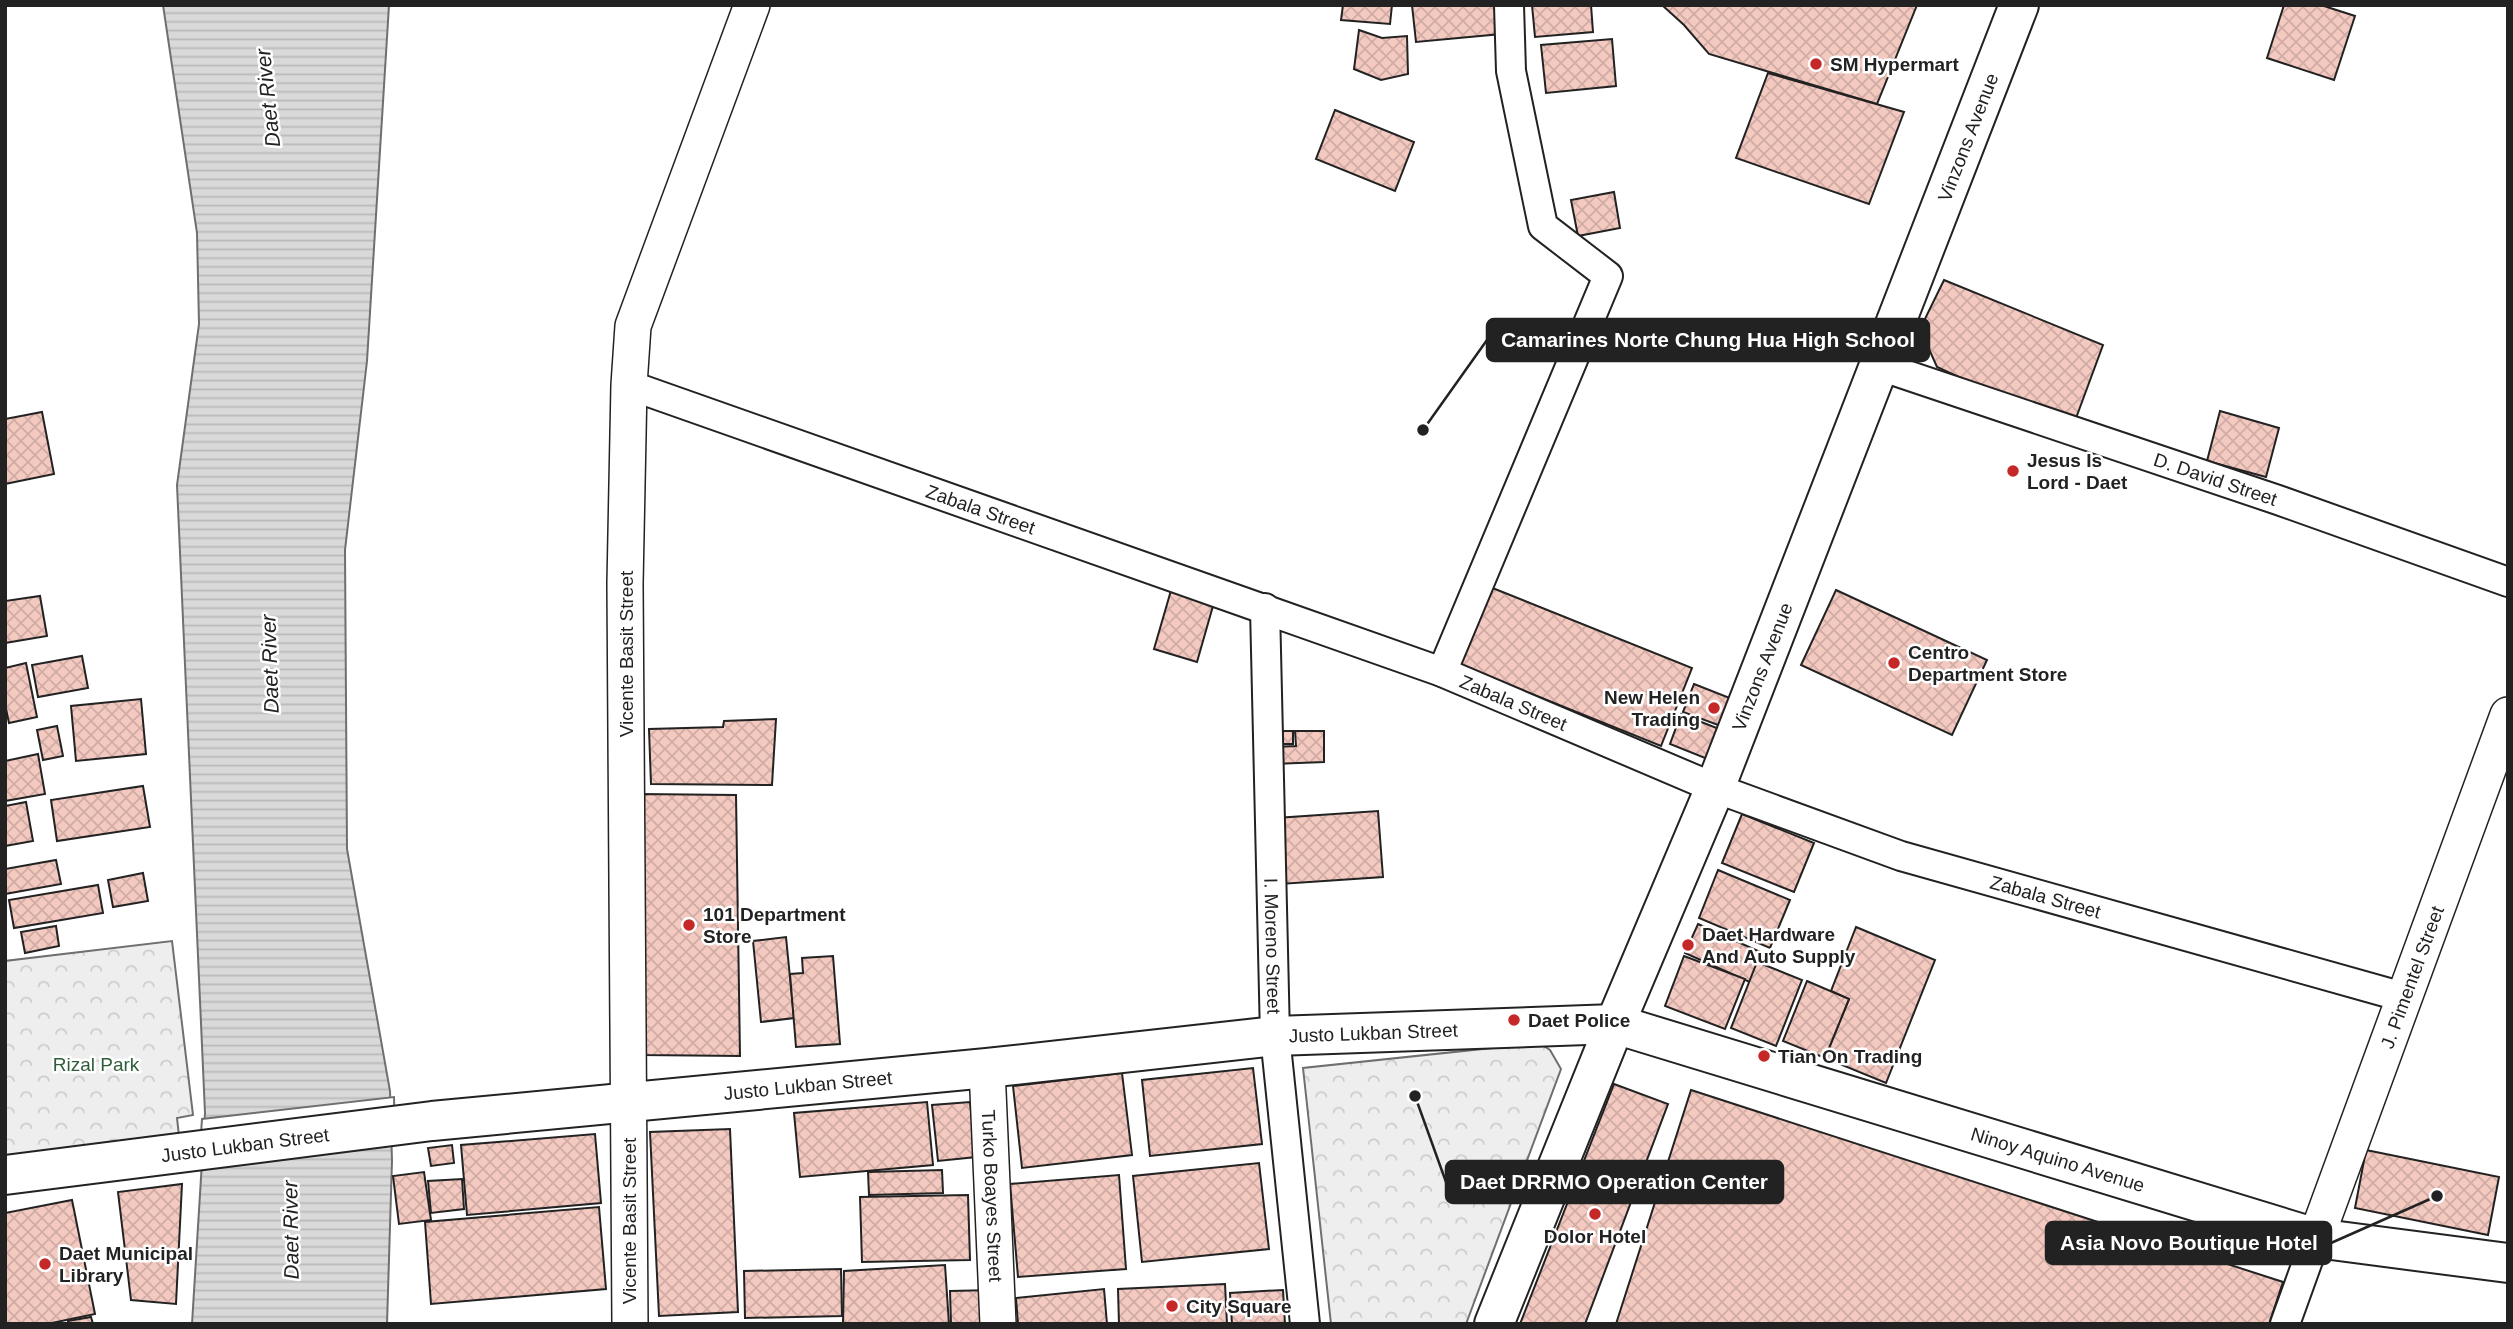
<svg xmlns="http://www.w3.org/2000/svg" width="2513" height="1329" font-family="Helvetica,sans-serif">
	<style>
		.park { fill: url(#park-crowns); stroke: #6f6f6f; stroke-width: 2 }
		.water { fill: url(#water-rules); stroke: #6f6f6f; stroke-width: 2 }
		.pier { fill: #fff; stroke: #6f6f6f; stroke-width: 2 }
		.building { fill: url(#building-cross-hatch); stroke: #222; stroke-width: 2 }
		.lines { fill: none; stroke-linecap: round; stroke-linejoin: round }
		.minor-casing { stroke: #222; stroke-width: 32 }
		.tertiary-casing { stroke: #222; stroke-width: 38 }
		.secondary-casing { stroke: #222; stroke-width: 42 }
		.primary-casing { stroke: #222; stroke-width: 42 }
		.minor { stroke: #fff; stroke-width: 28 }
		.tertiary { stroke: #fff; stroke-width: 35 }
		.secondary { stroke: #fff; stroke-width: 38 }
		.primary { stroke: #fff; stroke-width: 38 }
		.poi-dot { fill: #c62828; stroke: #fff; stroke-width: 2.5 }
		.labels { text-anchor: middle; stroke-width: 5; stroke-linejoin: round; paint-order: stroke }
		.poi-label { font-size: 19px; font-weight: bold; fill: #222; stroke: #fff; text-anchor: start }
		.street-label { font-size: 19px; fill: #222; stroke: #fff }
		.park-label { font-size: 19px; fill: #2f5e38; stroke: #fff }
		.water-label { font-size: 21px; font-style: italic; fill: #222; stroke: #fff }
		.leader { fill: none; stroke: #222; stroke-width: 2.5 }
		.callout-dot { fill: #222; stroke: #fff; stroke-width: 2.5 }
		.callout { fill: #222; stroke: #222; stroke-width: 2.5 }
		.callout-label { font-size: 21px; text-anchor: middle; font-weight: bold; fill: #fff }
	</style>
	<defs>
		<pattern id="park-crowns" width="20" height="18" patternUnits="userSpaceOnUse" patternTransform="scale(1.75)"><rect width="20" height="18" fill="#eee"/><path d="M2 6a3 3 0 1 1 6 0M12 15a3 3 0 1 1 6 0" fill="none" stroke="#ccc"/></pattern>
		<pattern id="water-rules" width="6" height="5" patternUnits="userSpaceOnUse" patternTransform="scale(1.75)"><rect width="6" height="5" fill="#d9d9d9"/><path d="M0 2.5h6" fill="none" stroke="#bababa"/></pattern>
		<pattern id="building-cross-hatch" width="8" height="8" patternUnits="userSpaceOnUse" patternTransform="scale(1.75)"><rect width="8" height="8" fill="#f3c9c0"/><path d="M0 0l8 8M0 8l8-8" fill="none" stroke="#d0aca5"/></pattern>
	</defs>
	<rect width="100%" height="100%" fill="#fff"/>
	<g class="park">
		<polygon points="172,941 193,1115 177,1118 180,1145 5,1167 5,961"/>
		<polygon points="1539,1043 1550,1050 1561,1069 1466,1324 1331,1324 1303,1068"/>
	</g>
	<polygon class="water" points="163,5 389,5 367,361 345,550 347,849 390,1091 392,1161 387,1324 192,1324 205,1113 177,485 199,324 197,233"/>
	<polygon class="pier" points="394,1097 395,1139 199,1162 202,1119"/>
	<g class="building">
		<polygon points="1343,5 1392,5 1390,24 1341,20"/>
		<polygon points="1412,5 1499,5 1501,34 1416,42"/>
		<polygon points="1532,5 1591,5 1593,32 1535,37"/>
		<polygon points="1662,5 1917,5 1877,104 1709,54 1684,25"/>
		<polygon points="2284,5 2321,5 2355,16 2334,80 2267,58"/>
		<polygon points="1359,30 1382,38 1407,36 1408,74 1381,80 1354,69"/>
		<polygon points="1612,39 1616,86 1546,93 1541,45"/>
		<polygon points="1768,73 1904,112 1869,204 1736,158"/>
		<polygon points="1335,110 1414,142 1395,191 1316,159"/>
		<polygon points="1614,192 1620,228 1578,236 1571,200"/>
		<polygon points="1944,280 2103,345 2072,429 1937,367 1920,329"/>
		<polygon points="2220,411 2279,428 2266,477 2207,461"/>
		<polygon points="42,412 54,474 5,484 5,419"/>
		<polygon points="1485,585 1692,668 1661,746 1455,663"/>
		<polygon points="1172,587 1215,599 1197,662 1154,649"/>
		<polygon points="1836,590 1987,660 1952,735 1801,665"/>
		<polygon points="40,596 47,636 5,643 5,601"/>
		<polygon points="82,656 88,688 38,697 32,665"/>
		<polygon points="26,663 37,717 9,723 5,704 5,668"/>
		<polygon points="1694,684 1745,704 1734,731 1683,712"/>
		<polygon points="141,699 146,754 76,761 71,706"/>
		<polygon points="1681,714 1732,734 1720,764 1670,744"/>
		<polygon points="776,719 772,785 651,784 649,729 723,727 724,721"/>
		<polygon points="57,726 63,756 43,760 37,730"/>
		<rect x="1272" y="731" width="21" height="13"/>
		<polygon points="1295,731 1324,731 1324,762 1273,764 1273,747 1296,746"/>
		<polygon points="38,754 45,794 5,801 5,761"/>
		<polygon points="143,786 150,827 57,841 51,800"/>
		<polygon points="639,794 736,795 740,1056 642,1055"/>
		<polygon points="26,802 33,841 5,846 5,806"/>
		<polygon points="1378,811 1383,877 1280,884 1276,818"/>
		<polygon points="1742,814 1814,843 1794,892 1722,863"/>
		<polygon points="56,860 61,884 5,894 5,869"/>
		<polygon points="1718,870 1790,900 1770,948 1699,918"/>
		<polygon points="143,873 148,901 113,907 108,880"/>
		<polygon points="98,885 103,913 14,928 9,900"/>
		<polygon points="1698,924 1767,955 1754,984 1685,953"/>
		<polygon points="56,926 59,946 25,953 21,932"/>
		<polygon points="1856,927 1935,960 1886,1083 1825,1058 1849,999 1831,991"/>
		<polygon points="786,937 794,1018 761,1022 753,941"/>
		<polygon points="833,956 840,1044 796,1047 790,974 803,973 802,958"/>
		<polygon points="1684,956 1745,979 1725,1029 1665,1006"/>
		<polygon points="1757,962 1802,980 1776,1046 1731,1028"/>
		<polygon points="1807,981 1849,999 1825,1058 1783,1041"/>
		<polygon points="1253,1068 1262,1144 1150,1156 1142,1080"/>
		<polygon points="1122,1073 1132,1155 1022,1168 1013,1086"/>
		<polygon points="1614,1084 1668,1104 1585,1324 1520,1324"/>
		<polygon points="1691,1090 2283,1282 2269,1324 1616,1324"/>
		<polygon points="927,1102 933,1165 800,1177 794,1113"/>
		<polygon points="970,1102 976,1157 938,1161 932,1105"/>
		<polygon points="730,1129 738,1312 659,1316 650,1132"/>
		<polygon points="595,1134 601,1203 467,1215 461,1145"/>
		<polygon points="452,1145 454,1163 431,1166 428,1148"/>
		<polygon points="2366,1150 2499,1177 2488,1235 2355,1208"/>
		<polygon points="1259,1163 1269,1249 1142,1262 1133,1176"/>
		<polygon points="942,1170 943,1193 869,1195 868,1172"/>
		<polygon points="424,1172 431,1220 399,1224 393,1176"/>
		<polygon points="1119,1175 1126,1269 1018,1277 1010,1184"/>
		<polygon points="462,1179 464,1209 431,1213 428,1181"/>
		<polygon points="182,1184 176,1304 131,1300 118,1192"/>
		<polygon points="968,1195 970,1260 862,1262 860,1197"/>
		<polygon points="72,1200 95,1314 47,1324 5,1324 5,1213"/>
		<polygon points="599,1207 606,1289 431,1304 425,1222"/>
		<polygon points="945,1265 949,1324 843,1324 844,1271"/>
		<polygon points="841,1269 842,1316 745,1318 744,1271"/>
		<polygon points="1225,1284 1227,1324 1119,1324 1118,1289"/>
		<polygon points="1104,1289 1107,1324 1018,1324 1016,1298"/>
		<polygon points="993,1290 994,1324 951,1324 950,1291"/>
		<polygon points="1283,1290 1285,1324 1232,1324 1230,1293"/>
		<polygon points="91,1317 93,1324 68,1324 68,1321"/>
	</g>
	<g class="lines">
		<defs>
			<g id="minor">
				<path id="s1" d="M1880 366 2278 500 2508 582"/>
				<path id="s2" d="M629 385 1442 672 1715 788 1901 856 2403 997"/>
				<path id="s3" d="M1265 608 1275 1036 1305 1324"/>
				<polyline points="1442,672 1608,276 1543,226 1511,71 1509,5"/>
				<polyline points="2285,1324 2316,1238"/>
			</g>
			<g id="tertiary">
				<path id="s4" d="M987 1068 998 1324"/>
				<path id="s5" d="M2316 1238 2508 715"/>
				<polyline points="630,1324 625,584 629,385 633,326 752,5"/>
			</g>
			<g id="secondary">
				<path id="s6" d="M5 1175 432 1121 987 1068 1275 1036 1615 1024 2316 1238 2508 1263"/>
			</g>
			<g id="primary">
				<path id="s7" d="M1494 1324 1615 1024 1715 788 2019 5"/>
			</g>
		</defs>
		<use href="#minor" class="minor-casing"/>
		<use href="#tertiary" class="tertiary-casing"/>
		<use href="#secondary" class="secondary-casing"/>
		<use href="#primary" class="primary-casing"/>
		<use href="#minor" class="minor"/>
		<use href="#tertiary" class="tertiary"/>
		<use href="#secondary" class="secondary"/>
		<use href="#primary" class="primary"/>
	</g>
	<g class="poi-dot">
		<circle cx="1816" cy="64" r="7"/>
		<circle cx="2013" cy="471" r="7"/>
		<circle cx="1894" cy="663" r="7"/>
		<circle cx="1714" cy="708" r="7"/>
		<circle cx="689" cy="925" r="7"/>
		<circle cx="1688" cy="945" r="7"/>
		<circle cx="1514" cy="1020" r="7"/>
		<circle cx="1764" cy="1056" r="7"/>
		<circle cx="1595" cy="1214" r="7"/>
		<circle cx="45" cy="1264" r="7"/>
		<circle cx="1172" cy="1306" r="7"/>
	</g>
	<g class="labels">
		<g class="poi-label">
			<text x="1830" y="71">SM Hypermart</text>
			<text x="2027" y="467">Jesus Is<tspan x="2027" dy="22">Lord - Daet</tspan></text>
			<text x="1908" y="659">Centro<tspan x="1908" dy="22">Department Store</tspan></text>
			<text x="1700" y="704" text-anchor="end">New Helen<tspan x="1700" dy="22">Trading</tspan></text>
			<text x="703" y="921">101 Department<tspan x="703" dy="22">Store</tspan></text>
			<text x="1702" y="941">Daet Hardware<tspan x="1702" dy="22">And Auto Supply</tspan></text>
			<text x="1528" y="1027">Daet Police</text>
			<text x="1778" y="1063">Tian On Trading</text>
			<text x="1595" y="1243" text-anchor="middle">Dolor Hotel</text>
			<text x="59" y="1260">Daet Municipal<tspan x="59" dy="22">Library</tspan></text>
			<text x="1186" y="1313">City Square</text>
		</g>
		<g class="street-label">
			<text dy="7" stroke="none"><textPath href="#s7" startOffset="1278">Vinzons Avenue</textPath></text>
			<text dy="7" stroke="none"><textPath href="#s1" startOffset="354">D. David Street</textPath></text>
			<text dy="7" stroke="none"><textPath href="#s2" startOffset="373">Zabala Street</textPath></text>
			<text transform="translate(626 654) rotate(-90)" y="7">Vicente Basit Street</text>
			<text dy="7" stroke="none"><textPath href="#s7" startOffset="710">Vinzons Avenue</textPath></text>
			<text dy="7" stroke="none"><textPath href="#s2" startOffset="940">Zabala Street</textPath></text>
			<text dy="7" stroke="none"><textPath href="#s2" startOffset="1507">Zabala Street</textPath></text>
			<text dy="7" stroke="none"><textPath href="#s3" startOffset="338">I. Moreno Street</textPath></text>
			<text dy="7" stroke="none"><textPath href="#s5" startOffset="278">J. Pimentel Street</textPath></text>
			<text dy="7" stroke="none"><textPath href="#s6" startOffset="1376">Justo Lukban Street</textPath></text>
			<text dy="7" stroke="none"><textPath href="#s6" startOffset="808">Justo Lukban Street</textPath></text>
			<text dy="7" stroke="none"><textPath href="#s6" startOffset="242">Justo Lukban Street</textPath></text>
			<text dy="7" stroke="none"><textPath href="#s6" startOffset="2081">Ninoy Aquino Avenue</textPath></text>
			<text dy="7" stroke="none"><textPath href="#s4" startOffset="128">Turko Boayes Street</textPath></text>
			<text transform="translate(629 1221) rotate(-90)" y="7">Vicente Basit Street</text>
		</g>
		<g class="park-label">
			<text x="96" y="1071">Rizal Park</text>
		</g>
		<g class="water-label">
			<text transform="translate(268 98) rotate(-96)" y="7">Daet River</text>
			<text transform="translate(270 664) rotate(-92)" y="7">Daet River</text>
			<text transform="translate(291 1230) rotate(-91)" y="7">Daet River</text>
		</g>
	</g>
	<path class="leader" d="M1423 430L1487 340M1415 1096L1446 1182M2437 1196L2331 1243"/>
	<g class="callout-dot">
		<circle cx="1423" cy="430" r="7"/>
		<circle cx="1415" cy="1096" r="7"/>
		<circle cx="2437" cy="1196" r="7"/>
	</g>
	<g class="callout">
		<rect x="1487" y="319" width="442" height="42" rx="7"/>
		<rect x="1446" y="1161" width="337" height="42" rx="7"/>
		<rect x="2046" y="1222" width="285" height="42" rx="7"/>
	</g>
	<g class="callout-label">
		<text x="1708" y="347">Camarines Norte Chung Hua High School</text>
		<text x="1614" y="1189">Daet DRRMO Operation Center</text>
		<text x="2189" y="1250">Asia Novo Boutique Hotel</text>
	</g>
	<rect width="2513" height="1329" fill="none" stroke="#222222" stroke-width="14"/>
</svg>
